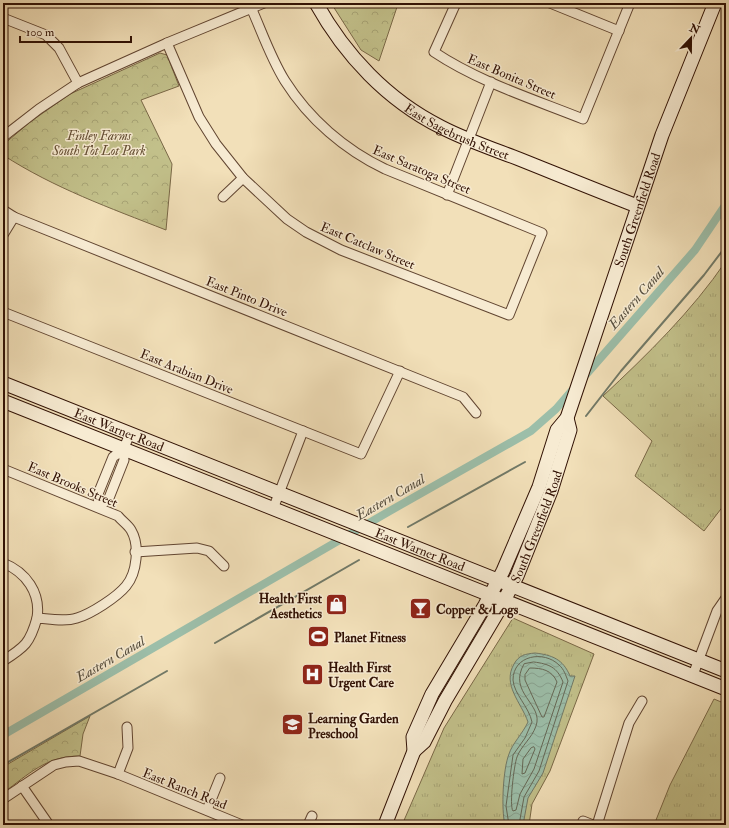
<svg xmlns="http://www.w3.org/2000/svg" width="729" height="828" font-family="'IM FELL Double Pica',serif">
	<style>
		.grass { fill: url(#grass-tufts); stroke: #7a6847 }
		.park { fill: url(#park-crowns); stroke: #7a6847 }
		.water { fill: url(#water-waves); stroke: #717967 }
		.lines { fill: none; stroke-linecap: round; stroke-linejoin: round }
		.shore { stroke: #666856; stroke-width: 1 }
		.stream { stroke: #717967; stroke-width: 2 }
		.canal { stroke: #9cbea9; stroke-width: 8 }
		.street-casing { stroke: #614531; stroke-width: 11 }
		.secondary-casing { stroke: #311104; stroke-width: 15 }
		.street { stroke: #f7ebd2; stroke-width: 9 }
		.secondary { stroke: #f7ebd2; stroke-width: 13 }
		.labels { text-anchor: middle; stroke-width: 3; stroke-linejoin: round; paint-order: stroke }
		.street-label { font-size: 13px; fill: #311104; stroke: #f7ebd2 }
		.park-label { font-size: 13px; font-style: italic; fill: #644e33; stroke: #f7ebd2 }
		.poi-label { font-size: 13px; font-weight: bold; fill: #311104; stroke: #f7ebd2; text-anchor: start }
		.water-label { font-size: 14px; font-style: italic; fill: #564e3e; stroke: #f7ebd2 }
	</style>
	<defs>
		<pattern id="grass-tufts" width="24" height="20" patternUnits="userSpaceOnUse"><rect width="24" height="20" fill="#c2c08a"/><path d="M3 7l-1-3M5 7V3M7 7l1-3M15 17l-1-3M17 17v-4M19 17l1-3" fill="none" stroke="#a7a475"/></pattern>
		<pattern id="park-crowns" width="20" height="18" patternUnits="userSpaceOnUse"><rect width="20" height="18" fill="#c2c08a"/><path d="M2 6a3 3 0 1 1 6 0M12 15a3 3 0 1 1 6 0" fill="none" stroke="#a7a475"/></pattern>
		<pattern id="water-waves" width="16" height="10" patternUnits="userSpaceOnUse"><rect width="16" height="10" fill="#9cbea9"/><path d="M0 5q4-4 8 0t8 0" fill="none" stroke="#87a290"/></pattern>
	</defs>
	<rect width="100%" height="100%" fill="#f2e0b9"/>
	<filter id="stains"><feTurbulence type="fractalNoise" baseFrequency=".005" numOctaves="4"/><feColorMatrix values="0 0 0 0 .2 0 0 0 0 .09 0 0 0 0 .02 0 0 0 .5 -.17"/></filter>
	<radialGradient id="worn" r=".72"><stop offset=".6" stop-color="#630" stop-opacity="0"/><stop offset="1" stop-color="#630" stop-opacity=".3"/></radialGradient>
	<g class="grass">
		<path d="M726 261V506L724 505 704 531 635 476 652 441 603 396C647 355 692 311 726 261Z"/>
		<polygon points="513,618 594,654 550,771 532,804 529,825 402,825 444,728"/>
		<polygon points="714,699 726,704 726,825 654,825 670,785"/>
	</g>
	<g class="park">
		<polygon points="331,3 393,3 397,7 379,61 361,50"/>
		<path d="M160 53 167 55 179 86 141 100 172 164 166 230C110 208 54 188 3 155V145L30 122 70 94Z"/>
		<path d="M90 716 83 734 80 756C46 756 29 774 3 793V767Z"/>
	</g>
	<path class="water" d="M535 653C552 655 563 659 570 676H575L543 773 528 798 523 825H505C501 809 503 769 509 754 512 744 523 733 528 722 521 702 502 685 514 664 519 655 525 654 535 653Z"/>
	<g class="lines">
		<g class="shore">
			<path d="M534 662C549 664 557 667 563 682L534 769 520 794 516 810 513 811C509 806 514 765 517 757 521 746 532 738 536 726 544 704 507 693 524 664Z"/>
			<path d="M530 668C542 668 552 670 557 682L544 717H542L525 680V675Z"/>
			<polygon points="534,747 535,749 525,773 522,774 523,759 531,748"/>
			<path d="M509 825 506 806 513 755 525 738 532 722C529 707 514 694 513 680 513 655 544 650 559 665 564 669 566 676 568 681L539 771 524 797 519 825"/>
		</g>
		<g class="stream">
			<polyline points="586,416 621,371 704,275 726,246"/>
			<polyline points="408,527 525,462"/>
			<polyline points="215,643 359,560"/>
			<polyline points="3,765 167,671"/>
		</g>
		<g class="canal">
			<polyline points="583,378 695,250 726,204"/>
			<polyline points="3,735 388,512 531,431 556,409 574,388"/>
		</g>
		<defs>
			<g id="street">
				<path d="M456 3 434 52C479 82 533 99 583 119L630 3"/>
				<polyline points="550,3 619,31"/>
				<polyline points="3,18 46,35 59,48 78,83"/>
				<path d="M167 43 199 117 216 144 243 178 287 219 306 232 341 250 509 315 542 233 385 169C345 150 309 119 285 81 270 57 261 29 249 3"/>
				<polyline points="3,137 39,109 78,83 167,43 264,3"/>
				<polyline points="447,195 491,82"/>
				<polyline points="223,197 243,178"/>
				<polyline points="3,210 14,217 463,397 476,413"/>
				<polyline points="3,235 14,217"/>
				<polyline points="3,312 361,454 400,371"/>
				<path d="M3 469 118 516C122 521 128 525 131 530 140 545 137 573 126 586 117 597 91 614 77 618 65 622 50 619 37 618 30 643 25 647 3 661"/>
				<polyline points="99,507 109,498 124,460 123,450 130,434"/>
				<polyline points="99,507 98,494 113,457 123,450"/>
				<polyline points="273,509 303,431"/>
				<polyline points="135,552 197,548 209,551 224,566"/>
				<path d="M3 563C26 572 41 593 37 618"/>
				<polyline points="693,675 717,611 726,598"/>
				<polyline points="118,774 128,748 127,727"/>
				<polyline points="22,786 49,825"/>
				<polyline points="3,799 54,765 66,762 79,761 118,774 242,825"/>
				<polyline points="207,810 220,778"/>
				<polyline points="583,821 593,825"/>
				<polyline points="308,825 312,816"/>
				<polyline points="597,825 629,723 642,701"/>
			</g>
			<g id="secondary">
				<path id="s1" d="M316 3C345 55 387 100 441 127 466 140 493 149 519 159 559 175 598 191 637 206"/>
				<path id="s2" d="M3 383 726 671"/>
				<polyline points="3,401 726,689"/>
				<path id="s3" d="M414 751 424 742 445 701 499 610 517 576 551 491 570 430 567 418"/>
				<path id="s4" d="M385 825 414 751 413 737 432 694 485 605 503 571 539 487 557 430 567 418 662 135 715 3"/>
			</g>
		</defs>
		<use href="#street" class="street-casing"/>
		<use href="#secondary" class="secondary-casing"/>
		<use href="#street" class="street"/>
		<use href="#secondary" class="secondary"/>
	</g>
	<defs>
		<symbol id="shop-square" viewBox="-11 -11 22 22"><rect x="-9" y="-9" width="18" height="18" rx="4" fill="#8f2418" stroke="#f7ebd2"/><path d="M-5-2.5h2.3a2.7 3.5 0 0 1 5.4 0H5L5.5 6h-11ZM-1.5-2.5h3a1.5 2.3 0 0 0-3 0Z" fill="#fff"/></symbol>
		<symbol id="bar-square" viewBox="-11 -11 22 22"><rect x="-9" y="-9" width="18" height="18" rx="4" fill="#8f2418" stroke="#f7ebd2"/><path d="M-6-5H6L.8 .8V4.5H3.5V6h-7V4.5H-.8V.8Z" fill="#fff"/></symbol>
		<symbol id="stadium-square" viewBox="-11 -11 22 22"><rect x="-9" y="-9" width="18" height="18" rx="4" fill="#8f2418" stroke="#f7ebd2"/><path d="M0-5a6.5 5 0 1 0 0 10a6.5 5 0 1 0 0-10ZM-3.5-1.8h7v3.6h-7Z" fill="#fff"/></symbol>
		<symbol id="hospital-square" viewBox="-11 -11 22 22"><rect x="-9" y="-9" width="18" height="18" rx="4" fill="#8f2418" stroke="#f7ebd2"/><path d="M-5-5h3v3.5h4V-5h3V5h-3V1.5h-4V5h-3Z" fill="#fff"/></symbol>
		<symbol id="school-square" viewBox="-11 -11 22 22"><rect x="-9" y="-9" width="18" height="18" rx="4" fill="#8f2418" stroke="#f7ebd2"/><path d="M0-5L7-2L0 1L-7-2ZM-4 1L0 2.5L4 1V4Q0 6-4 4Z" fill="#fff"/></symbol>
	</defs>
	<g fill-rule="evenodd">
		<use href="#shop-square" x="324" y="592" width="25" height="25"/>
		<use href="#bar-square" x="408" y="596" width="25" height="25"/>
		<use href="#stadium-square" x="306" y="624" width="25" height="25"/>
		<use href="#hospital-square" x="300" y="662" width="25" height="25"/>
		<use href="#school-square" x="280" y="712" width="25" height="25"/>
	</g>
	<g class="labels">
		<g class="street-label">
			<text transform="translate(512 76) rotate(23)" y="5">East Bonita Street</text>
			<text dy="5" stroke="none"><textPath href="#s1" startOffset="195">East Sagebrush Street</textPath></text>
			<text transform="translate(422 169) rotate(23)" y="5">East Saratoga Street</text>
			<text dy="5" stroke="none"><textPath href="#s4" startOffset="669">South Greenfield Road</textPath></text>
			<text transform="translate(368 245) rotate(23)" y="5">East Catclaw Street</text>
			<text transform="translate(247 296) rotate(22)" y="5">East Pinto Drive</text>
			<text transform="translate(187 371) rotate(22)" y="5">East Arabian Drive</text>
			<text dy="5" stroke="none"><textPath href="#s2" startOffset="125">East Warner Road</textPath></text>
			<text transform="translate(73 484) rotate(23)" y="5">East Brooks Street</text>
			<text dy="5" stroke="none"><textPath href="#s3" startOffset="257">South Greenfield Road</textPath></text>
			<text dy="5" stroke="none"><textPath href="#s2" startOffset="449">East Warner Road</textPath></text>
			<text transform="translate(185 788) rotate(22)" y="5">East Ranch Road</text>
		</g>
		<g class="park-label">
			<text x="99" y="140">Finley Farms<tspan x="99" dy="15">South Tot Lot Park</tspan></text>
		</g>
		<g class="poi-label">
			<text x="322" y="603" text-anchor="end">Health First<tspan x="322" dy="15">Aesthetics</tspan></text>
			<text x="436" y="614">Copper &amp; Logs</text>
			<text x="334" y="642">Planet Fitness</text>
			<text x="328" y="672">Health First<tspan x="328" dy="15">Urgent Care</tspan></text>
			<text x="308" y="723">Learning Garden<tspan x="308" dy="15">Preschool</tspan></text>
		</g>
		<g class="water-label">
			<text transform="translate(636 298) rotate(-49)" y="5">Eastern Canal</text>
			<text transform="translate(390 497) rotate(-30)" y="5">Eastern Canal</text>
			<text transform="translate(110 659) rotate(-30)" y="5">Eastern Canal</text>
		</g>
	</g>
	<rect width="729" height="828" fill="none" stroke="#f2e0b9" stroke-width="16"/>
	<rect x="4" y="4" width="721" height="820" fill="none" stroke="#311104" stroke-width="2"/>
	<rect x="8" y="8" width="713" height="812" fill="none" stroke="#311104"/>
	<g transform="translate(691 38) rotate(22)" stroke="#f7ebd2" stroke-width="3" paint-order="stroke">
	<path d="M0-3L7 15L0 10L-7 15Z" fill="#311104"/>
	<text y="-6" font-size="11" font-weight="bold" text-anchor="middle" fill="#311104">N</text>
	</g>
	<path d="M20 36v6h111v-6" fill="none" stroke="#311104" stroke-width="2"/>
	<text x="26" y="36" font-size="12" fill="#311104" stroke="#f7ebd2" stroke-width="3" paint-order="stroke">100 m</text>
	<rect width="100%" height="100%" filter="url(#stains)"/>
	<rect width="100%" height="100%" fill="url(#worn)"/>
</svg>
